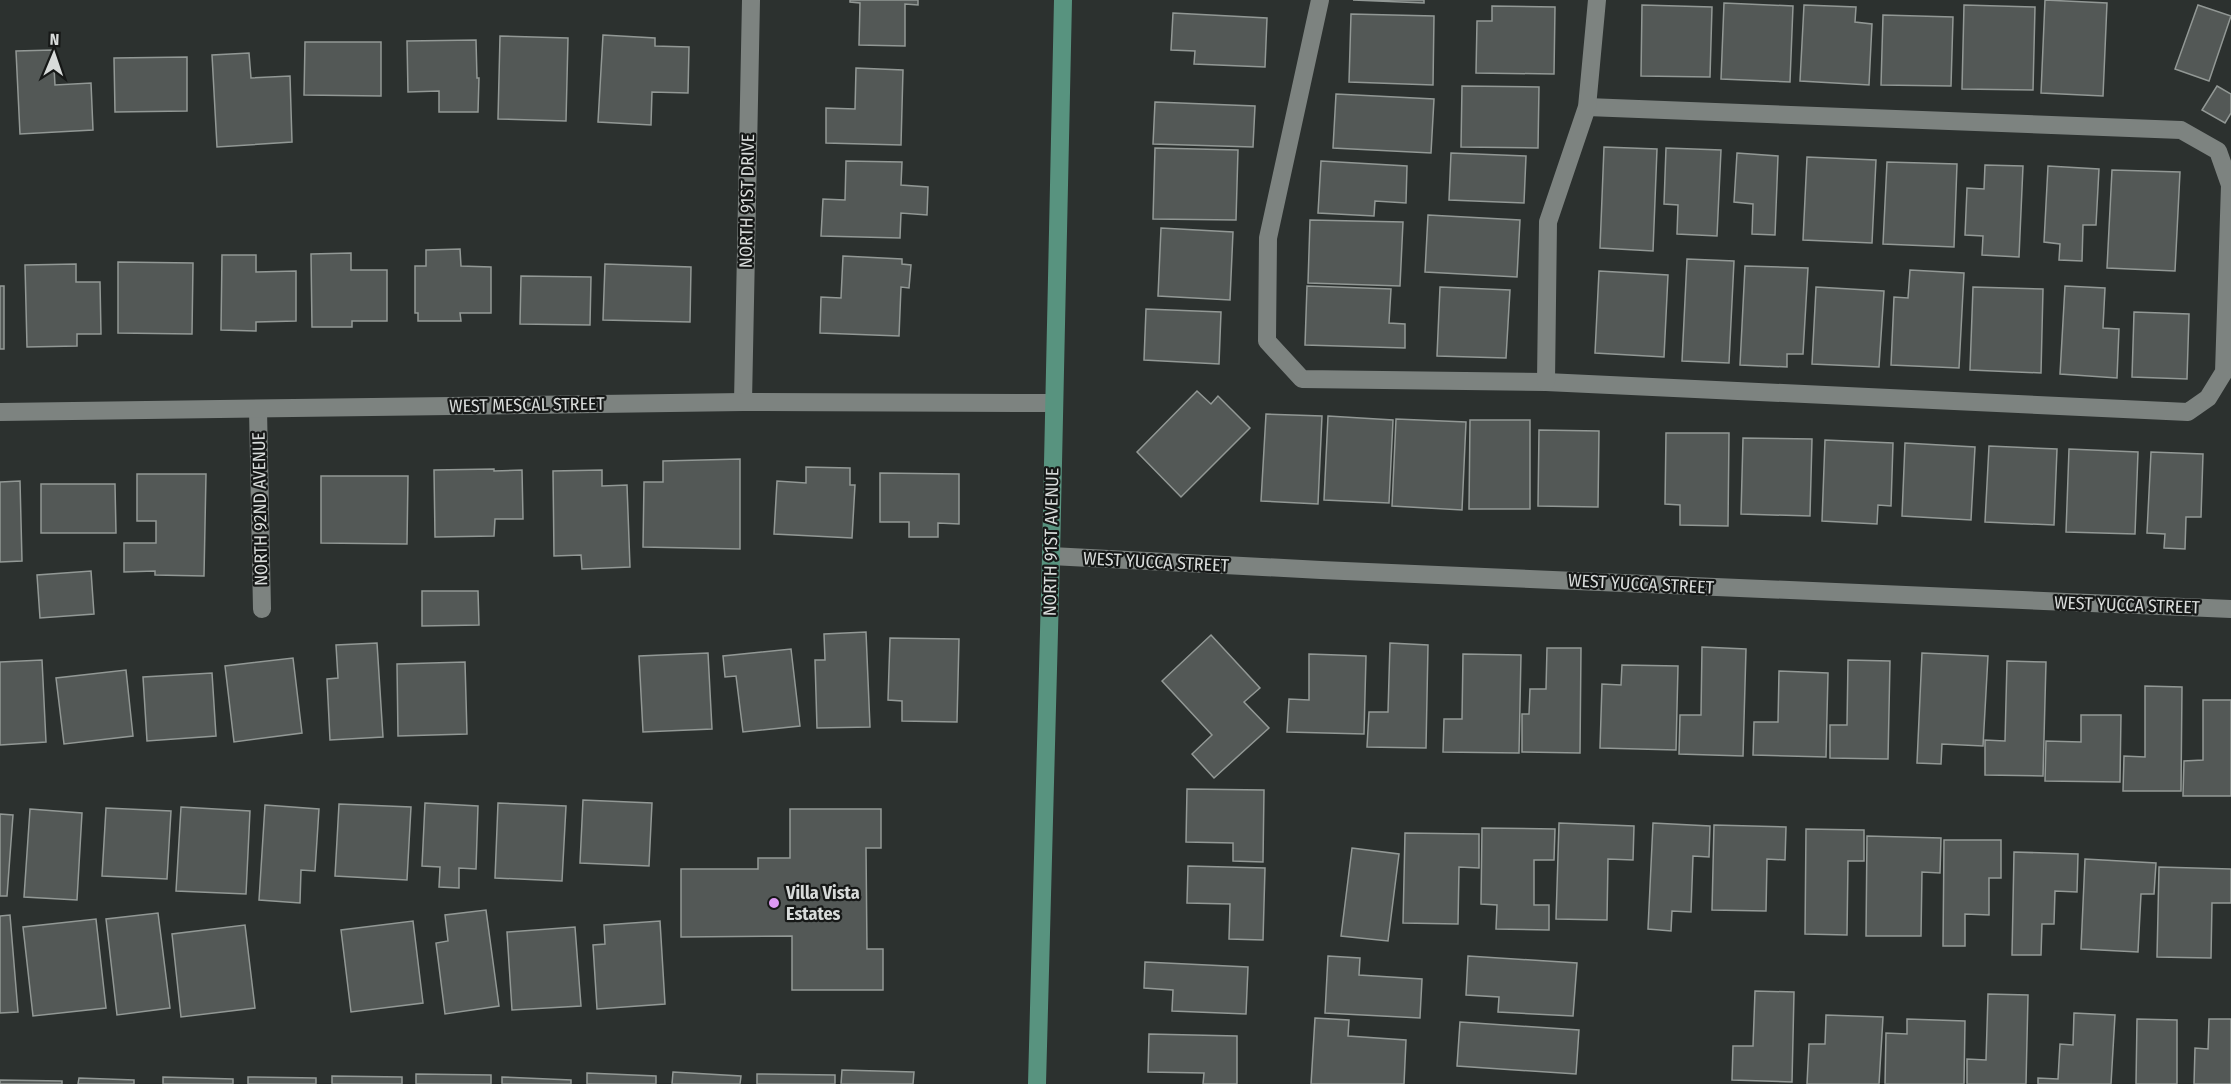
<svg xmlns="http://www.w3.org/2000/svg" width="2231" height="1084" font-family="'Fira Sans Condensed',sans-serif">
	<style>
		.building { fill: #535856; stroke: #929895; stroke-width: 1.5 }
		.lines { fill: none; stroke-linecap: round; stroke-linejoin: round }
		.minor { stroke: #7d8380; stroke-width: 18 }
		.major { stroke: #58937f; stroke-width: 18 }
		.poi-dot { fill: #dd99f3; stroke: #161817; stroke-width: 2 }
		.labels { text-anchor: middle; stroke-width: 4.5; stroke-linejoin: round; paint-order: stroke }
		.street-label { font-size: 18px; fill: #d8dbda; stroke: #161817 }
		.poi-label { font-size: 18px; font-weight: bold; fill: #d8dbda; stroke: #161817; text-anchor: start }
	</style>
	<rect width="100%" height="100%" fill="#2c312f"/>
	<g class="building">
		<polygon points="850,0 918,0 918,5 905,4 905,46 859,45 860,3 850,2"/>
		<polygon points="1353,0 1424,0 1424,3"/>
		<polygon points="2045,0 2107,3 2103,96 2041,93"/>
		<polygon points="1724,3 1793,6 1790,82 1721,79"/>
		<polygon points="1642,5 1712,7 1710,77 1641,76"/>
		<polygon points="1804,5 1856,7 1855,22 1872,24 1869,85 1800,81"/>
		<polygon points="1964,5 2035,7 2033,90 1962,89"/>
		<polygon points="2198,5 2231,16 2209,81 2175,69"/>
		<polygon points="1492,6 1555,7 1554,74 1476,73 1477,21 1492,21"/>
		<polygon points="1173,13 1267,18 1265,67 1194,64 1195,51 1171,50"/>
		<polygon points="1351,14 1434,16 1433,85 1349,82"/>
		<polygon points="1883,15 1953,17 1951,86 1881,85"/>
		<polygon points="603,35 655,38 655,46 689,47 688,93 652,92 651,125 598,122"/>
		<polygon points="500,36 568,38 566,121 498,119"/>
		<polygon points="476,40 477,78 479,78 478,112 439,112 439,91 408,92 407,41"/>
		<polygon points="305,42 381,42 381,96 304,95"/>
		<polygon points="53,50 55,85 91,83 93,130 20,134 16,51"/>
		<polygon points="249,53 251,78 290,76 292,142 217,147 212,55"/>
		<polygon points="187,57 187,111 115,112 114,58"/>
		<polygon points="856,68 903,70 901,145 826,143 826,108 855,109"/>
		<polygon points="1462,86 1539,87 1538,148 1461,147"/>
		<polygon points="2217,86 2231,94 2231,113 2225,123 2202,110"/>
		<polygon points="1336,94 1434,99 1431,153 1333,148"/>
		<polygon points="1155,102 1255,106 1253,147 1153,144"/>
		<polygon points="1604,147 1657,149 1653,251 1600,248"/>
		<polygon points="1155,148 1238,150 1236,220 1153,219"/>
		<polygon points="1666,148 1721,150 1717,236 1677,234 1678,205 1664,204"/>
		<polygon points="1451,153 1526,156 1524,203 1449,200"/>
		<polygon points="1737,153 1778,156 1775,235 1752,234 1753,204 1734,202"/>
		<polygon points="1807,157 1876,160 1872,243 1803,240"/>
		<polygon points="846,161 902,162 901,185 928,187 927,215 901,213 900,238 821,236 823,199 845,200"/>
		<polygon points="1321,161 1407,166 1406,203 1375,201 1374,216 1318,213"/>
		<polygon points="1887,162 1957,164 1954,247 1883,244"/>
		<polygon points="1985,165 2023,166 2019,257 1982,255 1983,236 1965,235 1967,188 1984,189"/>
		<polygon points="2048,166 2099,169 2096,225 2083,225 2082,261 2059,260 2060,244 2044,242"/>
		<polygon points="2112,170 2180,172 2175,271 2107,268"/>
		<polygon points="1428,215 1520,220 1517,277 1425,272"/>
		<polygon points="1310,220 1403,222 1400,286 1308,283"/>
		<polygon points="1161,228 1233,232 1230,300 1158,296"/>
		<polygon points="460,249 461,266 491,267 491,313 460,313 461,321 418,321 418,313 415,313 415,266 426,266 426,250"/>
		<polygon points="351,253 351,270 387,270 387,321 352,321 352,327 312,327 311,254"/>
		<polygon points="222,255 256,255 256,272 296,271 296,321 256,322 256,331 221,330"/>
		<polygon points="843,256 902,259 902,264 911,265 909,288 901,287 899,336 820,333 821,297 841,298"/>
		<polygon points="1687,259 1734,261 1729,363 1682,361"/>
		<polygon points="118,262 193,263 192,334 118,333"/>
		<polygon points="76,264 76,282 100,282 101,334 77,334 77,346 27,347 25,265"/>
		<polygon points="605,264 691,267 690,322 603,320"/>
		<polygon points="1745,266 1808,268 1803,354 1787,354 1787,367 1740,365"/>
		<polygon points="1910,270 1964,273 1959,368 1891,365 1894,297 1908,298"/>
		<polygon points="1599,271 1668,275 1664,357 1595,353"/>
		<polygon points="521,276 591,277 590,325 520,324"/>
		<rect x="0" y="286" width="4" height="63"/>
		<polygon points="1307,286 1391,289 1389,323 1405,324 1405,348 1305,345"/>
		<polygon points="2065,286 2105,288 2103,328 2119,329 2117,378 2060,374"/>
		<polygon points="1440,287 1510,290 1506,358 1437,356"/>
		<polygon points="1816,287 1884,291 1879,367 1812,364"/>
		<polygon points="1973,287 2043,289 2041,373 1970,370"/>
		<polygon points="1146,309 1221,312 1219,364 1144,360"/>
		<polygon points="2134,312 2189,314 2187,379 2132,377"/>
		<polygon points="1197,391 1211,404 1218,396 1250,428 1181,497 1137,452"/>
		<polygon points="1266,414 1322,416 1318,504 1261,501"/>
		<polygon points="1328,416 1393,420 1389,503 1324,500"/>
		<polygon points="1396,419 1466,422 1462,510 1392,506"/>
		<polygon points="1470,420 1530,420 1530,509 1469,509"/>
		<polygon points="1539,430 1599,431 1598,507 1538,506"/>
		<polygon points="1666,433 1729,433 1728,526 1680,525 1680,505 1665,504"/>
		<polygon points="1743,438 1812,439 1810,516 1741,514"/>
		<polygon points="1825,440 1893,443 1891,506 1878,505 1877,524 1822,521"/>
		<polygon points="1905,443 1975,447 1971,520 1902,516"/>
		<polygon points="1989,446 2057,449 2054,525 1985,522"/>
		<polygon points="2069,449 2138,452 2135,534 2066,532"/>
		<polygon points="2151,452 2203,454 2201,517 2186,517 2185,549 2164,548 2165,534 2147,533"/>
		<polygon points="740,459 740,549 643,547 644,482 663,482 663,461"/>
		<polygon points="806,467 850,468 850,485 855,485 852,538 774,534 777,481 806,483"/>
		<polygon points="494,469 494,471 522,470 523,519 495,519 494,536 435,537 434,470"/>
		<polygon points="602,470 602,486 627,485 630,567 582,569 581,555 554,556 553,471"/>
		<polygon points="880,473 959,474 959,524 938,523 938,537 909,537 909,522 880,522"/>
		<polygon points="137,474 206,474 204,576 155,575 155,571 124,572 124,543 156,543 156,521 137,521"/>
		<polygon points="321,476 408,476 407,544 321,543"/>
		<polygon points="20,481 22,561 0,562 0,482"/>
		<polygon points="41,484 115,484 116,533 41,533"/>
		<polygon points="91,571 94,614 40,618 37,575"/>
		<polygon points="422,591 478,591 479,625 422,626"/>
		<polygon points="866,632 870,727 817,728 815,660 825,660 824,634"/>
		<polygon points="1211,635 1260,688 1244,702 1269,728 1214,778 1192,754 1212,735 1162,681"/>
		<polygon points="890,638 959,639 957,722 902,721 902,701 888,700"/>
		<polygon points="377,643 383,737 330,740 327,679 338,678 336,645"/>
		<polygon points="1390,643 1428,645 1426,748 1367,747 1369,712 1388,712"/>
		<polygon points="1702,647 1746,649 1743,756 1679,754 1680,715 1701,715"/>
		<polygon points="1547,648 1581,648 1580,753 1522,752 1522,714 1529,714 1530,689 1546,689"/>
		<polygon points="791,649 800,726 743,732 736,676 725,677 723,656"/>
		<polygon points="708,653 712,729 643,732 639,656"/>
		<polygon points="1922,653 1988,656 1983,746 1942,744 1941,764 1917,763"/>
		<polygon points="1309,654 1366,656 1364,734 1287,732 1289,699 1309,700"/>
		<polygon points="1463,654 1521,655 1519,753 1443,752 1444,719 1462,719"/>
		<polygon points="293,658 302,733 234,742 225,666"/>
		<polygon points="42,660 46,742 0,745 0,662"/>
		<polygon points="1848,660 1890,661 1888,759 1830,758 1830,725 1847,725"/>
		<polygon points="2007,661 2046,662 2043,776 1985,775 1985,740 2005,741"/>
		<polygon points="465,662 467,734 398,736 397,664"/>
		<polygon points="1622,665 1678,666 1676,750 1600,748 1602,684 1621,685"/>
		<polygon points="126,670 133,736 64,744 56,678"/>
		<polygon points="1779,671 1828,673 1826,757 1753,755 1754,722 1778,722"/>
		<polygon points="212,673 216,736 147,741 143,677"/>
		<polygon points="2145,686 2182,687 2181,791 2123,791 2124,756 2145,757"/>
		<polygon points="2203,700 2231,700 2231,796 2183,796 2184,761 2203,760"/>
		<polygon points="2081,715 2121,715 2120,782 2045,781 2046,741 2081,742"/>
		<polygon points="1187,789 1264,790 1263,862 1233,861 1233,843 1186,842"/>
		<polygon points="583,800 652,803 649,866 580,863"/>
		<polygon points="425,803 478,806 476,869 459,868 459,888 439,887 440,867 422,866"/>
		<polygon points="498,803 566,806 562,881 495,878"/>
		<polygon points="339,804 411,807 407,880 335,876"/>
		<polygon points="265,805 319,809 315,871 301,870 300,903 259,900"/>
		<polygon points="181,807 250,811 246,894 176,891"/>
		<polygon points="106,808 171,811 167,879 102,876"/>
		<polygon points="30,809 82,813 77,900 24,897"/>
		<polygon points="790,809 881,809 881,848 866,848 867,949 883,949 883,990 792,990 792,936 681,937 681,869 758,869 758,858 790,858"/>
		<polygon points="0,814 13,815 7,896 0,896"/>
		<polygon points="1559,823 1634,826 1633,860 1608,859 1607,920 1556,919"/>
		<polygon points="1653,823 1710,826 1709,857 1693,856 1691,912 1672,911 1671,931 1648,929"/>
		<polygon points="1714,825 1786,827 1785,860 1767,859 1766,911 1712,910"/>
		<polygon points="1482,828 1555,829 1554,860 1534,860 1534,905 1549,905 1549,930 1496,929 1497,905 1481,904"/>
		<polygon points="1806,829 1864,830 1864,861 1848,861 1847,935 1805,934"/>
		<polygon points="1405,833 1479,834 1479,868 1459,867 1458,924 1403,923"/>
		<polygon points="1867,836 1941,838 1940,873 1922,872 1921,936 1866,936"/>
		<polygon points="1944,840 2001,840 2001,878 1989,878 1989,915 1965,914 1965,946 1943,946"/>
		<polygon points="1352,848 1399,854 1388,941 1341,936"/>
		<polygon points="2014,852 2078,854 2077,892 2055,891 2054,924 2042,924 2041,955 2012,955"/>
		<polygon points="2085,859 2156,863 2154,894 2141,894 2138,952 2081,949"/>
		<polygon points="1188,866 1265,868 1263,940 1229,939 1230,904 1187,903"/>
		<polygon points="2159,867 2231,869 2231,903 2212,903 2211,958 2157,957"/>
		<polygon points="486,910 499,1006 445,1014 436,943 448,941 445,915"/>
		<polygon points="158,913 170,1008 117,1015 106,919"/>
		<polygon points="10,915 18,1012 0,1013 0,916"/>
		<polygon points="96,919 106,1008 33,1016 23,927"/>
		<polygon points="413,921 423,1003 351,1012 341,930"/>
		<polygon points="660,921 665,1004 597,1009 593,945 605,944 604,925"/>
		<polygon points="245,925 255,1008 181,1017 172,934"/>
		<polygon points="575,927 581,1006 512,1010 507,932"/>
		<polygon points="1328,956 1360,958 1359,975 1422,979 1420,1018 1325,1013"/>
		<polygon points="1468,956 1577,963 1573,1016 1498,1012 1499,997 1466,995"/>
		<polygon points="1145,962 1248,967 1246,1014 1172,1011 1173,990 1144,988"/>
		<polygon points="1755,991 1794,992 1792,1082 1732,1080 1733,1046 1753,1046"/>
		<polygon points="1988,994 2028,995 2026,1084 1967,1084 1967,1059 1986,1060"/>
		<polygon points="2074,1013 2115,1015 2111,1084 2038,1084 2038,1078 2058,1079 2060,1044 2073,1045"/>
		<polygon points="1826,1015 1883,1017 1879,1084 1807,1084 1809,1044 1825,1044"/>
		<polygon points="1315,1018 1349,1020 1348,1036 1406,1040 1404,1084 1311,1084"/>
		<polygon points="1907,1019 1965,1021 1964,1084 1885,1084 1886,1033 1907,1034"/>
		<polygon points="2137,1019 2177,1020 2177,1084 2136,1084"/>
		<polygon points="2209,1019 2231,1019 2231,1084 2194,1084 2195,1048 2208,1049"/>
		<polygon points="1460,1022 1579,1030 1576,1074 1457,1066"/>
		<polygon points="1149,1034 1237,1036 1237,1084 1203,1084 1204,1073 1148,1072"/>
		<polygon points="842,1070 914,1072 913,1084 841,1084"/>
		<polygon points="673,1072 741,1076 740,1084 672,1084"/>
		<polygon points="587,1073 656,1076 656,1084 587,1084"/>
		<polygon points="416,1074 491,1075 491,1084 416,1084"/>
		<polygon points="757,1074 835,1075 835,1084 757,1084"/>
		<polygon points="332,1076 402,1077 402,1084 332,1084"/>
		<polygon points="163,1077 233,1079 233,1084 163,1084"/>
		<polygon points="248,1077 316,1078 316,1084 248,1084"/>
		<polygon points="502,1077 571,1080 571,1084 502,1084"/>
		<polygon points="79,1078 134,1080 134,1084 78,1084"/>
		<polygon points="0,1080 62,1081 62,1084 0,1084"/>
	</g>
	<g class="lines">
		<g class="minor">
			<polyline points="1320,0 1268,238 1267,341 1302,379 1546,382 2188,412 2208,398 2224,372 2230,185 2218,151 2181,130 1587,107"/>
			<polyline points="1546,382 1548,222 1587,107 1597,0"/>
			<polyline points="743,402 751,0"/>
			<polyline points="258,409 262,609"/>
			<polyline points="0,412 743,402 1053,403"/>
			<polyline points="1051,556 1321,570 2231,609"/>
		</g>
		<polyline class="major" points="1037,1084 1051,556 1063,0"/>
	</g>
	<circle class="poi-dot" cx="774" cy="903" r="6"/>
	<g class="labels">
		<g class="street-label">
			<text transform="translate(747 201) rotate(-89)" y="6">NORTH 91ST DRIVE</text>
			<text transform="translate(527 405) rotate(-1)" y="6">WEST MESCAL STREET</text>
			<text transform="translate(260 509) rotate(-91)" y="6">NORTH 92ND AVENUE</text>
			<text transform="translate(1051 542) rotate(-89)" y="6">NORTH 91ST AVENUE</text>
			<text transform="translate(1156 562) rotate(3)" y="6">WEST YUCCA STREET</text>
			<text transform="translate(1641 584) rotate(3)" y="6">WEST YUCCA STREET</text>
			<text transform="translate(2127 605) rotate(2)" y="6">WEST YUCCA STREET</text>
		</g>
		<g class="poi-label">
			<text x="786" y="899">Villa Vista<tspan x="786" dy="21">Estates</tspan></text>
		</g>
	</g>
	<g transform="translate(54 54) rotate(2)" stroke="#161817" stroke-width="4.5" paint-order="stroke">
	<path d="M0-4.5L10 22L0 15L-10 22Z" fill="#d8dbda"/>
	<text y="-9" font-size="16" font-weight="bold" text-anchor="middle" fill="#d8dbda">N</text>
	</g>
</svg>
